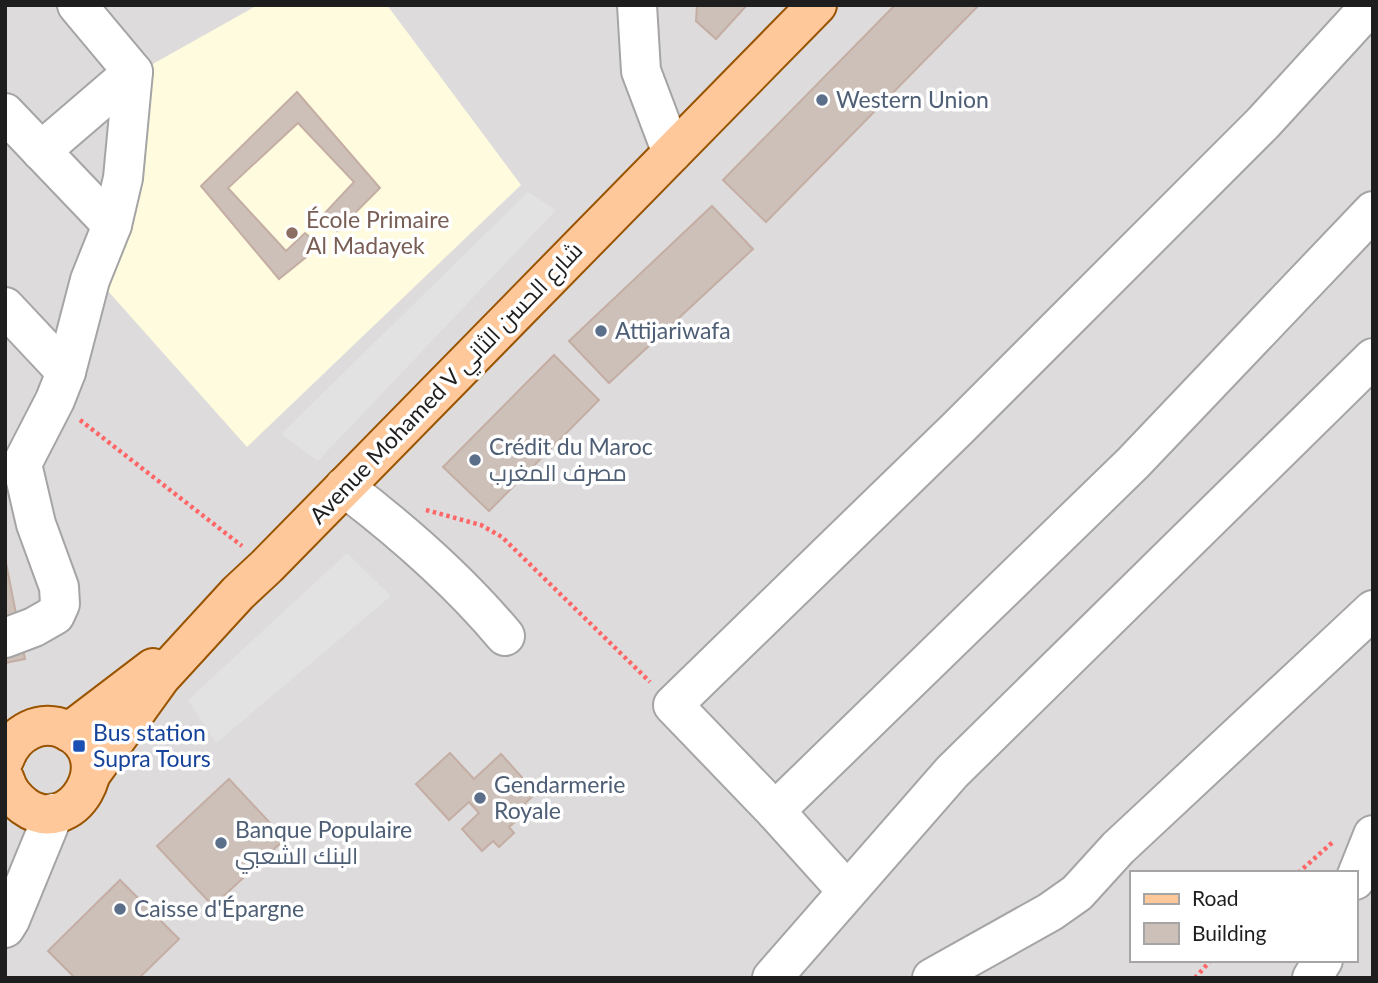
<svg xmlns="http://www.w3.org/2000/svg" width="1378" height="983" font-family="Lato,Cairo,sans-serif">
	<style>
		.residential { fill: #dddbdb; fill-rule: evenodd }
		.education { fill: #fffbde }
		.parking { fill: #e2e2e2 }
		.building { fill: #cdc0b9; stroke: #c4aea4; stroke-width: 2 }
		.lines { fill: none; stroke-linecap: round; stroke-linejoin: round }
		.minor-casing { stroke: #a5a5a5; stroke-width: 42 }
		.major-casing { stroke: #995400; stroke-width: 42 }
		.path { stroke: #ff6668; stroke-width: 4.5; stroke-dasharray: 3.5 3.5; stroke-linecap: butt }
		.minor { stroke: #fff; stroke-width: 38 }
		.major { stroke: #ffc89a; stroke-width: 38 }
		.service-dot { fill: #5c6f8a; stroke: #fff; stroke-width: 2.5 }
		.education-dot { fill: #8d6e63; stroke: #fff; stroke-width: 2.5 }
		.transit-dot { fill: #1a4fb4; stroke: #fff; stroke-width: 2.5 }
		.labels { text-anchor: middle; stroke-width: 7; stroke-linejoin: round; paint-order: stroke }
		.service-label { font-size: 23px; fill: #4e5e75; stroke: #fff; text-anchor: start }
		.education-label { font-size: 23px; fill: #785e54; stroke: #fff; text-anchor: start }
		.street-label { font-size: 23px; fill: #1e1e1e; stroke: #fff }
		.transit-label { font-size: 23px; fill: #164399; stroke: #fff; text-anchor: start }
	</style>
	<rect width="100%" height="100%" fill="#f0ebe3"/>
	<path class="residential" d="M5 5H1373V978H5ZM1131 873H1355V960H1131Z"/>
	<polygon class="education" points="258,5 387,5 521,185 247,447 99,281 142,70"/>
	<g class="parking">
		<polygon points="528,192 556,210 318,461 281,434"/>
		<polygon points="347,553 391,596 216,743 188,700"/>
	</g>
	<g class="building">
		<polygon points="697,5 747,5 716,39 696,21"/>
		<polygon points="895,5 979,5 766,222 723,180"/>
		<polygon points="297,92 380,188 337,231 323,215 354,182 298,123 228,188 286,251 305,233 320,246 279,279 201,186"/>
		<polygon points="712,206 753,249 609,383 569,341"/>
		<polygon points="554,355 599,400 489,511 443,467"/>
		<polygon points="5,558 25,659 5,663"/>
		<polygon points="450,753 474,779 501,754 536,793 516,812 521,817 509,827 514,833 499,847 493,841 482,851 462,829 479,813 469,802 449,820 416,784"/>
		<polygon points="229,779 285,839 213,906 157,846"/>
		<polygon points="120,880 179,939 139,978 75,978 48,951"/>
	</g>
	<g class="lines">
		<defs>
			<g id="minor">
				<polyline points="637,5 641,71 672,153"/>
				<polyline points="5,113 112,225"/>
				<polyline points="41,151 133,72"/>
				<polyline points="5,307 66,372 55,400 22,464 36,524 59,587 60,604 55,615 34,627 5,638"/>
				<polyline points="66,372 90,280 112,225 123,178 133,72 77,5"/>
				<path d="M344 487C402 531 458 580 505 636"/>
				<polyline points="775,811 1133,463 1373,211"/>
				<polyline points="1355,880 1373,835"/>
				<polyline points="847,891 775,811 673,705 958,428 1263,123 1371,5"/>
				<polyline points="5,928 10,920 54,813"/>
				<polyline points="772,978 952,772 1373,358"/>
				<polyline points="932,978 1050,912 1077,893 1118,848 1373,610"/>
				<polyline points="1312,978 1323,960"/>
			</g>
			<g id="major">
				<polyline points="69,732 153,668"/>
				<path d="M5 758C14 733 41 718 66 730 122 757 72 841 24 806 15 799 8 791 5 780"/>
				<polyline points="91,774 161,677 238,593 267,566 817,5"/>
			</g>
		</defs>
		<use href="#minor" class="minor-casing"/>
		<use href="#major" class="major-casing"/>
		<g class="path">
			<polyline points="80,420 242,546"/>
			<polyline points="426,510 481,525 502,537 650,682"/>
			<polyline points="1298,873 1334,841"/>
			<polyline points="1195,978 1211,960"/>
		</g>
		<use href="#minor" class="minor"/>
		<use href="#major" class="major"/>
	</g>
	<g class="service-dot">
		<circle cx="822" cy="100" r="7"/>
		<circle cx="601" cy="331" r="7"/>
		<circle cx="475" cy="460" r="7"/>
		<circle cx="480" cy="798" r="7"/>
		<circle cx="221" cy="843" r="7"/>
		<circle cx="120" cy="909" r="7"/>
	</g>
	<circle class="education-dot" cx="292" cy="233" r="7"/>
	<rect class="transit-dot" x="72" y="739" width="14" height="14" rx="3.5"/>
	<g class="labels">
		<g class="service-label">
			<text x="836" y="108">Western Union</text>
			<text x="615" y="339">Attijariwafa</text>
			<text x="489" y="455">Crédit du Maroc<tspan x="489" dy="26">مصرف المغرب</tspan></text>
			<text x="494" y="793">Gendarmerie<tspan x="494" dy="26">Royale</tspan></text>
			<text x="235" y="838">Banque Populaire<tspan x="235" dy="26">البنك الشعبي</tspan></text>
			<text x="134" y="917">Caisse d'Épargne</text>
		</g>
		<g class="education-label">
			<text x="306" y="228">École Primaire<tspan x="306" dy="26">Al Madayek</tspan></text>
		</g>
		<g class="street-label">
			<text transform="translate(446 383) rotate(-46)" y="8">Avenue Mohamed V شارع الحسن الثاني</text>
		</g>
		<g class="transit-label">
			<text x="93" y="741">Bus station<tspan x="93" dy="26">Supra Tours</tspan></text>
		</g>
	</g>
	<rect width="1378" height="983" fill="none" stroke="#1e1e1e" stroke-width="14"/>
	<rect x="1130" y="871" width="228" height="91" fill="#ffffff" stroke="#a5a5a5" stroke-width="2"/>
	<rect x="1144" y="894" width="35" height="10" fill="#ffc89a" stroke="#a5a5a5" stroke-width="2"/>
	<text x="1192" y="906" font-size="21" fill="#1e1e1e">Road</text>
	<rect x="1144" y="923" width="35" height="21" fill="#cdc0b9" stroke="#a5a5a5" stroke-width="2"/>
	<text x="1192" y="941" font-size="21" fill="#1e1e1e">Building</text>
</svg>
